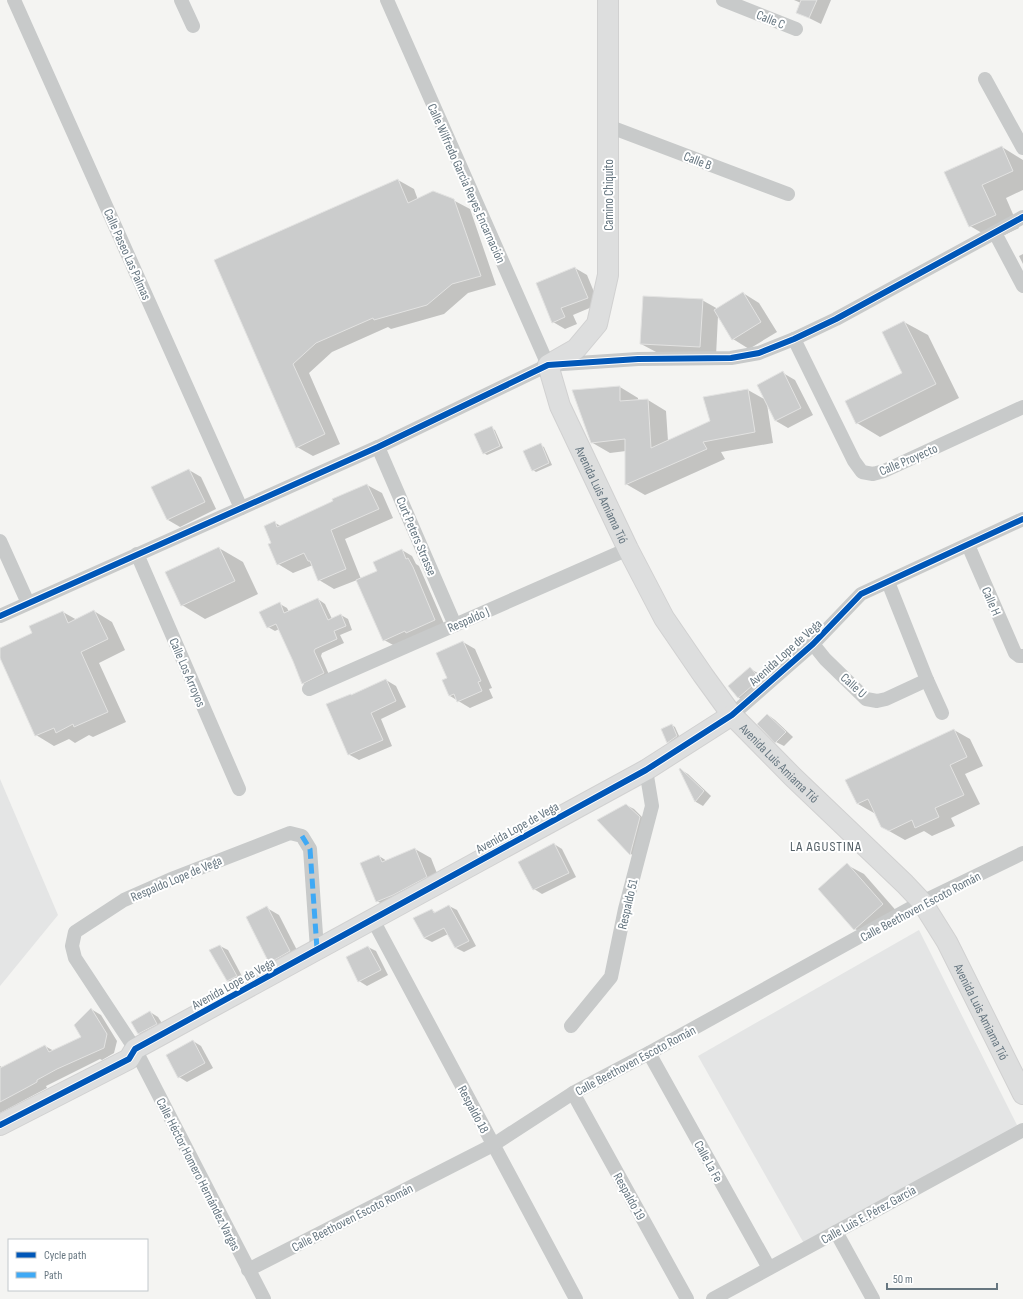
<svg xmlns="http://www.w3.org/2000/svg" width="1023" height="1299" font-family="'Sofia Sans Condensed',sans-serif">
	<style>
		.built { fill: #e4e5e5 }
		.shadow { fill: #0003 }
		.building { fill: #cbcccc; stroke: #e3e3e2 }
		.lines { fill: none; stroke-linecap: round; stroke-linejoin: round }
		.secondary-casing { stroke: #d1d1d1; stroke-width: 22 }
		.street { stroke: #c8caca; stroke-width: 14 }
		.secondary { stroke: #dddede; stroke-width: 20 }
		.quiet { stroke: #3fa9f5; stroke-width: 5; stroke-dasharray: 10 5; stroke-linecap: butt }
		.cycleway-casing { stroke: #fff; stroke-width: 8 }
		.cycleway { stroke: #0057b8; stroke-width: 6 }
		.labels { text-anchor: middle; stroke-width: 4; stroke-linejoin: round; paint-order: stroke }
		.street-label { font-size: 13px; fill: #667680; stroke: #fff }
		.neighbourhood-label { font-size: 14px; letter-spacing: 1px; fill: #535f66; stroke: #fff }
	</style>
	<rect width="100%" height="100%" fill="#f4f4f2"/>
	<g class="built">
		<polygon points="0,779 58,915 0,986"/>
		<polygon points="919,930 1019,1129 806,1247 698,1056"/>
	</g>
	<g class="shadow">
		<polygon points="794,0 831,0 821,24 797,12 801,3"/>
		<polygon points="1002,147 1023,160 1023,190 1006,198 1019,228 994,240 970,226 946,173"/>
		<polygon points="398,180 414,189 418,200 453,200 470,209 496,285 468,293 444,314 391,329 388,327 332,352 309,373 340,444 313,456 297,447 215,260"/>
		<polygon points="1023,254 1023,264 1019,256"/>
		<polygon points="575,268 587,275 599,304 573,315 577,324 565,329 553,322"/>
		<polygon points="743,293 759,303 777,332 749,349 733,339 718,316 716,356 658,353 641,344 702,300 718,309"/>
		<polygon points="904,322 928,335 959,398 880,437 857,423 903,373"/>
		<polygon points="783,373 795,380 813,415 788,428 776,421 767,404 773,443 721,452 725,459 645,495 626,484 626,451 610,453 591,442 620,387 638,398 638,401 648,400 666,411 668,441 711,422 748,390 766,400"/>
		<polygon points="491,428 495,430 503,448 487,455 484,453"/>
		<polygon points="540,445 544,447 552,465 536,472 533,470"/>
		<polygon points="189,470 201,477 216,509 180,527 168,520 152,487"/>
		<polygon points="367,485 382,493 393,518 345,539 361,579 378,571 402,550 412,556 416,564 419,566 445,626 395,646 384,640 357,580 334,589 319,580 313,565 293,573 278,564 272,543 275,523 281,526"/>
		<polygon points="219,548 243,562 258,594 205,619 182,605"/>
		<polygon points="318,599 325,604 332,619 341,615 348,619 352,630 340,635 344,643 322,653 321,656 330,677 310,687 303,683 298,674 299,674 279,629 275,631 268,627 280,604 287,608 289,612"/>
		<polygon points="94,611 112,622 125,650 99,663 126,722 93,737 89,735 75,743 69,739 54,746 36,735 0,656 0,649 33,633 63,612 77,620"/>
		<polygon points="463,642 475,649 492,688 489,689 493,698 470,708 450,696 444,681 449,679"/>
		<polygon points="750,669 758,673 767,684 747,702 739,698 729,686"/>
		<polygon points="386,680 396,686 406,707 381,719 392,746 359,760 348,754"/>
		<polygon points="768,715 775,720 793,737 784,746 776,742"/>
		<polygon points="672,725 675,727 680,738 672,744 668,742"/>
		<polygon points="954,730 970,739 983,766 965,774 980,804 951,818 955,826 932,836 924,831 905,840 882,827 875,812 874,813 858,804"/>
		<polygon points="681,770 688,774 711,796 703,806 696,802"/>
		<polygon points="626,805 634,809 648,823 638,859 631,854 599,820"/>
		<polygon points="554,844 562,849 576,877 542,894 534,889"/>
		<polygon points="415,849 431,858 442,886 392,910 377,901 379,856 387,861"/>
		<polygon points="847,865 864,874 899,914 871,938 855,929"/>
		<polygon points="449,906 457,910 476,946 464,952 456,948 448,934 432,942 424,938 432,910 436,913"/>
		<polygon points="267,908 279,915 301,958 282,969 270,962"/>
		<polygon points="220,946 228,950 244,980 235,985 227,981"/>
		<polygon points="368,947 376,951 388,975 367,986 359,981"/>
		<polygon points="91,1009 101,1015 117,1041 114,1053 102,1060 100,1059 46,1086 47,1088 0,1113 0,1066 3,1068 45,1046 54,1051 82,1038"/>
		<polygon points="150,1012 158,1017 165,1028 146,1038 139,1034"/>
		<polygon points="193,1041 201,1046 213,1068 187,1082 179,1077"/>
	</g>
	<g class="building">
		<polygon points="801,0 817,0 809,18 796,13"/>
		<polygon points="1002,146 1013,171 982,185 996,215 969,227 944,172"/>
		<polygon points="398,179 408,203 433,191 454,199 481,276 452,284 427,305 374,320 373,318 316,343 293,364 325,434 296,448 214,260"/>
		<polygon points="575,267 588,298 561,308 565,317 552,323 536,283"/>
		<polygon points="743,292 761,322 732,340 714,310"/>
		<polygon points="643,296 703,299 700,347 640,344"/>
		<polygon points="904,321 936,384 856,424 845,401 902,373 882,332"/>
		<polygon points="783,371 801,408 775,421 757,385"/>
		<polygon points="620,386 620,401 648,399 651,448 710,421 703,397 748,389 755,432 703,442 707,449 625,485 625,439 591,443 572,390"/>
		<polygon points="492,426 500,446 483,454 474,434"/>
		<polygon points="541,443 549,463 532,471 523,451"/>
		<polygon points="189,469 205,502 167,520 151,487"/>
		<polygon points="367,484 379,509 331,530 346,569 318,581 310,561 308,561 304,553 277,565 268,544 271,543 264,526 275,521 277,527 333,501 332,499"/>
		<polygon points="219,547 235,581 181,606 165,572"/>
		<polygon points="402,549 406,559 408,558 413,567 435,620 406,633 405,631 383,641 356,580 377,571 373,562"/>
		<polygon points="318,598 328,620 341,614 346,626 334,631 337,639 315,649 314,651 324,673 302,684 293,661 276,624 267,628 259,612 280,602 284,613"/>
		<polygon points="94,610 108,639 81,652 108,712 74,727 73,724 56,733 54,728 35,736 0,658 0,648 32,633 29,626 63,611 68,623"/>
		<polygon points="463,641 481,681 478,682 482,691 457,702 454,694 449,696 442,680 447,678 436,653"/>
		<polygon points="750,667 760,679 738,698 728,686"/>
		<polygon points="386,679 396,701 371,713 383,740 348,755 326,704 351,694 351,695"/>
		<polygon points="767,714 786,732 775,743 757,724"/>
		<polygon points="672,724 677,736 667,743 661,729"/>
		<polygon points="954,729 967,757 950,765 964,795 935,808 939,817 915,828 912,820 889,831 881,827 868,799 857,804 845,780"/>
		<polygon points="680,768 704,791 695,802 679,769"/>
		<polygon points="626,804 640,817 630,855 597,820"/>
		<polygon points="554,843 569,873 533,890 518,862"/>
		<polygon points="415,848 427,877 393,895 376,902 360,863 379,855 382,862"/>
		<polygon points="847,863 883,904 854,930 818,889"/>
		<polygon points="449,905 469,941 455,948 444,928 424,938 413,918 432,909 434,913"/>
		<polygon points="267,906 290,951 269,963 246,917"/>
		<polygon points="220,945 237,976 227,981 209,950"/>
		<polygon points="368,946 381,970 358,982 346,957"/>
		<polygon points="91,1008 107,1034 104,1048 57,1069 37,1080 37,1082 28,1087 0,1102 0,1068 45,1045 49,1052 81,1037 74,1025"/>
		<polygon points="150,1011 157,1024 138,1034 131,1022"/>
		<polygon points="193,1040 205,1063 178,1078 166,1055"/>
	</g>
	<g class="lines">
		<defs>
			<g id="secondary">
				<path id="s1" d="M608 0V275L597 324 576 349 548 365 560 406 628 549 664 618 703 675 732 715 793 777 905 884 922 902 947 942 1023 1094"/>
				<polyline points="0,1125 129,1059 135,1049 646,770 732,715"/>
			</g>
		</defs>
		<use href="#secondary" class="secondary-casing"/>
		<g class="street">
			<polyline points="14,0 241,508"/>
			<polyline points="181,0 193,26"/>
			<polyline points="387,0 548,365"/>
			<polyline points="723,0 796,29"/>
			<polyline points="985,79 1023,148"/>
			<polyline points="608,126 788,194"/>
			<polyline points="995,233 1023,286"/>
			<polyline points="794,339 854,461 862,472 873,474 884,471 1023,407"/>
			<polyline points="378,447 455,625"/>
			<polyline points="0,541 28,603"/>
			<polyline points="968,545 1015,653 1019,656 1023,656"/>
			<polyline points="137,554 239,789"/>
			<polyline points="888,582 927,680 942,713"/>
			<polyline points="0,616 378,447 548,365 638,359 731,358 759,353 794,339 836,319 1023,217"/>
			<polyline points="813,644 825,659 866,699 877,701 886,699 927,680"/>
			<polyline points="309,689 628,549"/>
			<polyline points="732,715 813,644 861,594 1023,519"/>
			<polyline points="372,918 576,1299"/>
			<polyline points="571,1026 611,977 625,909 652,806 646,770"/>
			<polyline points="649,1053 769,1268"/>
			<polyline points="573,1093 687,1299"/>
			<polyline points="836,1232 873,1299"/>
			<polyline points="248,1270 493,1145 573,1093 649,1053 922,902 1023,853"/>
			<polyline points="264,1299 135,1049 75,958 72,946 75,932 124,900 174,878 290,833 302,836 310,849 317,949"/>
			<polyline points="713,1299 1023,1130"/>
		</g>
		<use href="#secondary" class="secondary"/>
		<polyline class="quiet" points="302,836 310,849 317,949"/>
		<defs>
			<g id="cycleway">
				<polyline points="0,616 378,447 548,365 638,359 731,358 759,353 794,339 836,319 1023,217"/>
				<polyline points="0,1125 129,1059 135,1049 646,770 732,715 813,644 861,594 1023,519"/>
			</g>
		</defs>
		<use href="#cycleway" class="cycleway-casing"/>
		<use href="#cycleway" class="cycleway"/>
	</g>
	<g class="labels">
		<g class="street-label">
			<text transform="translate(771 19) rotate(22)" y="5">Calle C</text>
			<text transform="translate(698 160) rotate(21)" y="5">Calle B</text>
			<text transform="translate(467 183) rotate(66)" y="5">Calle Wilfredo García Reyes Encarnación</text>
			<text transform="translate(608 195) rotate(-90)" y="5">Camino Chiquito</text>
			<text transform="translate(128 254) rotate(66)" y="5">Calle Paseo Las Palmas</text>
			<text transform="translate(908 459) rotate(-23)" y="5">Calle Proyecto</text>
			<text dy="5" stroke="none"><textPath href="#s1" startOffset="531">Avenida Luis Amiama Tió</textPath></text>
			<text transform="translate(417 536) rotate(67)" y="5">Curt Peters Strasse</text>
			<text transform="translate(992 601) rotate(67)" y="5">Calle H</text>
			<text transform="translate(468 619) rotate(-24)" y="5">Respaldo J</text>
			<text transform="translate(785 652) rotate(-42)" y="5">Avenida Lope de Vega</text>
			<text transform="translate(188 672) rotate(67)" y="5">Calle Los Arroyos</text>
			<text transform="translate(854 685) rotate(42)" y="5">Calle U</text>
			<text dy="5" stroke="none"><textPath href="#s1" startOffset="855">Avenida Luis Amiama Tió</textPath></text>
			<text transform="translate(517 827) rotate(-29)" y="5">Avenida Lope de Vega</text>
			<text transform="translate(176 878) rotate(-23)" y="5">Respaldo Lope de Vega</text>
			<text transform="translate(627 904) rotate(-77)" y="5">Respaldo 51</text>
			<text transform="translate(920 906) rotate(-28)" y="5">Calle Beethoven Escoto Román</text>
			<text transform="translate(233 983) rotate(-29)" y="5">Avenida Lope de Vega</text>
			<text dy="5" stroke="none"><textPath href="#s1" startOffset="1179">Avenida Luis Amiama Tió</textPath></text>
			<text transform="translate(635 1060) rotate(-28)" y="5">Calle Beethoven Escoto Román</text>
			<text transform="translate(474 1109) rotate(62)" y="5">Respaldo 18</text>
			<text transform="translate(709 1161) rotate(61)" y="5">Calle La Fe</text>
			<text transform="translate(199 1174) rotate(63)" y="5">Calle Héctor Homero Hernández Vargas</text>
			<text transform="translate(630 1196) rotate(61)" y="5">Respaldo 19</text>
			<text transform="translate(868 1214) rotate(-29)" y="5">Calle Luis E. Pérez García</text>
			<text transform="translate(352 1217) rotate(-27)" y="5">Calle Beethoven Escoto Román</text>
		</g>
		<g class="neighbourhood-label">
			<text x="826" y="851">LA AGUSTINA</text>
		</g>
	</g>
	<rect x="8" y="1239" width="140" height="52" fill="#ffffff" stroke="#c2c8cc"/>
	<rect x="16" y="1252" width="20" height="6" fill="#0057b8" stroke="#c2c8cc"/>
	<text x="44" y="1259" font-size="12" fill="#667680">Cycle path</text>
	<rect x="16" y="1272" width="20" height="6" fill="#3fa9f5" stroke="#c2c8cc"/>
	<text x="44" y="1279" font-size="12" fill="#667680">Path</text>
	<path d="M887 1283v6h110v-6" fill="none" stroke="#667680" stroke-width="2"/>
	<text x="893" y="1283" font-size="12" fill="#667680" stroke="#ffffff" stroke-width="3" paint-order="stroke">50 m</text>
</svg>
